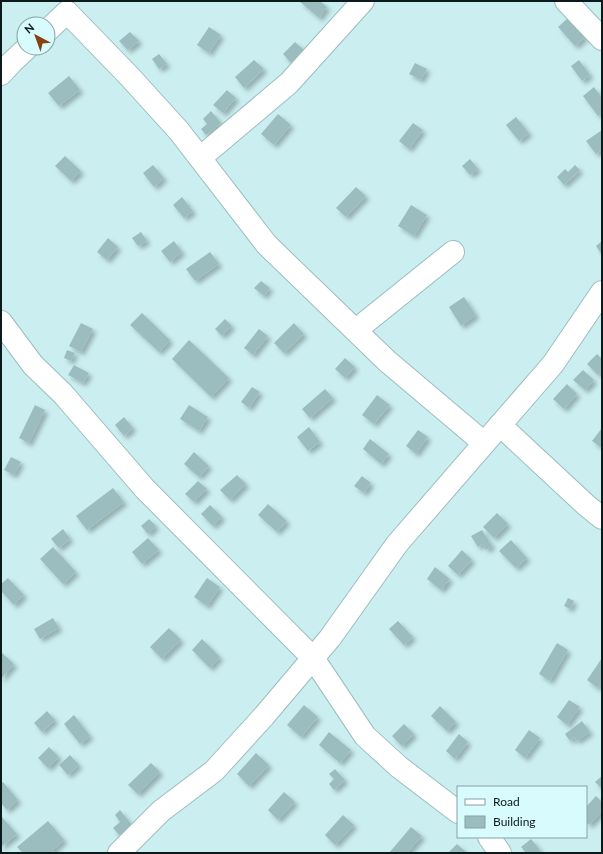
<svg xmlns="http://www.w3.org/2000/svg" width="603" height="854" font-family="Lato,sans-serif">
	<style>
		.building { fill: #9cbdbf; filter: url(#shadow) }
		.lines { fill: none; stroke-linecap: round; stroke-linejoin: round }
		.minor-casing { stroke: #9cbdbf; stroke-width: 24 }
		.minor { stroke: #fff; stroke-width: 22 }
	</style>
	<defs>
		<filter id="shadow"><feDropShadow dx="3.5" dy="3.5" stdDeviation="2" flood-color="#0004"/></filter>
	</defs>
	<rect width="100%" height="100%" fill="#cbeef0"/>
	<g class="building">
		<polygon points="299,1 320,1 327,7 319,18"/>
		<polygon points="568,18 585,37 575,46 558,27"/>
		<polygon points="209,27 221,35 209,53 197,45"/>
		<polygon points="130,32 139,41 128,50 119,41"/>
		<polygon points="295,42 304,50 291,63 283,54"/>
		<polygon points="159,54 167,64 159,69 152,59"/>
		<polygon points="254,60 264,69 244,88 235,77"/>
		<polygon points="579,60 590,75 582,81 571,66"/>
		<polygon points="415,63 427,69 421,80 409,74"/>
		<polygon points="69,76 80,90 59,106 48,93"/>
		<polygon points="594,87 602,98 602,112 598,116 583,96"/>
		<polygon points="227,90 236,98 223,113 213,105"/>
		<polygon points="211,111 221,123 206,135 201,129 207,124 203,119"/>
		<polygon points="278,114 291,125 274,145 261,134"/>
		<polygon points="516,117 529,133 519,141 506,125"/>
		<polygon points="413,123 423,130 409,149 399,141"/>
		<polygon points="602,130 602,149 596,154 586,141"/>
		<polygon points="65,156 81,171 71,181 55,166"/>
		<polygon points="470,159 478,169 470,175 462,166"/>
		<polygon points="153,165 164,178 154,187 143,173"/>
		<polygon points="575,165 580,170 564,185 557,177 565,169 568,172"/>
		<polygon points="356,187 366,196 346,217 336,208"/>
		<polygon points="182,197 193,211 184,218 173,205"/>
		<polygon points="411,205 427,215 414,236 398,226"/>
		<polygon points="141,232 147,241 138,246 132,238"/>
		<polygon points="108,238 118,247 107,260 97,252"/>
		<polygon points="174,241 182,252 170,262 161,251"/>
		<polygon points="602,241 602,255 596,246"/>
		<polygon points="210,252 219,264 195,281 186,269"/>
		<polygon points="261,281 270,288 264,296 254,288"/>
		<polygon points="464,297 476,315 461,326 449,307"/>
		<polygon points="142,313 170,340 159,352 130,325"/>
		<polygon points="225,319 232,326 222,336 215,329"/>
		<polygon points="81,323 93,329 81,352 69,346"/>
		<polygon points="294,323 304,334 284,353 274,343"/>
		<polygon points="259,329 268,336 253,355 244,348"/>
		<polygon points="189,340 229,378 211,397 172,359"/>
		<polygon points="67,350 75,353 71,361 64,358"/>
		<polygon points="597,354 602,359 602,371 598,375 587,364"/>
		<polygon points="345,358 355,367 345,378 335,369"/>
		<polygon points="74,365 89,373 83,383 68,375"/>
		<polygon points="583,370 594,380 585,390 573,380"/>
		<polygon points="567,384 577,394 564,409 553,399"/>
		<polygon points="252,387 260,392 249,408 241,402"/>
		<polygon points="325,389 333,398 310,418 302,409"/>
		<polygon points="377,395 390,405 374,424 362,415"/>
		<polygon points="35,405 45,410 29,443 19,438"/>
		<polygon points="189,405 208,417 199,431 180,419"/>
		<polygon points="124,417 133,428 124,436 115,425"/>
		<polygon points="309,427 320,442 308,451 297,437"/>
		<polygon points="602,428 602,448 592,441"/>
		<polygon points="418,430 428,437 416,454 406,446"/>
		<polygon points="370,439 389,454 381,464 363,449"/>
		<polygon points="194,452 209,466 199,477 184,464"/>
		<polygon points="11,457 21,462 14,475 4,470"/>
		<polygon points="237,475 246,484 230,500 220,490"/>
		<polygon points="362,476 371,483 364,493 354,486"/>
		<polygon points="198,481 207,489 194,502 185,494"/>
		<polygon points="113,488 124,502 87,530 76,516"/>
		<polygon points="268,504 287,521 277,532 258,515"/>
		<polygon points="210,505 222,517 213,526 201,514"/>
		<polygon points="497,513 508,524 494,538 483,527"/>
		<polygon points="149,519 156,526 148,534 141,526"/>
		<polygon points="63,529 70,539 59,548 51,539"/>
		<polygon points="482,530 492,546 486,550 483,544 478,547 471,536"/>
		<polygon points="148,538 159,550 142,564 132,552"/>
		<polygon points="511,540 527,558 516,568 499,551"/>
		<polygon points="53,547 76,572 63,584 40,559"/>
		<polygon points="462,550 472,560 458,575 448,566"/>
		<polygon points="435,567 450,579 441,590 427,579"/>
		<polygon points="8,578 24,595 14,605 1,591 1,584"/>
		<polygon points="207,578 220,587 207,606 194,597"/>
		<polygon points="568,598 574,601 570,609 564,606"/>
		<polygon points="53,618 59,628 40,639 34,629"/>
		<polygon points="398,621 413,637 404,645 389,629"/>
		<polygon points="169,628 181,640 162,659 150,647"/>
		<polygon points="202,639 220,657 210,668 192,650"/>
		<polygon points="557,643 568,650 550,681 539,674"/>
		<polygon points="1,652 14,664 1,679"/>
		<polygon points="602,658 602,682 598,688 587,680"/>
		<polygon points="569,700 580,707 567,725 557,717"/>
		<polygon points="304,705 318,717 301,737 287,725"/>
		<polygon points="440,706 456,722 447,731 431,716"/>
		<polygon points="47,711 55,720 42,732 34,723"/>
		<polygon points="74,715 90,736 80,744 64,724"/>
		<polygon points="582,721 590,732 577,741 574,737 570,741 565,734"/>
		<polygon points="404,724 414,734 402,746 392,736"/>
		<polygon points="529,730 540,738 525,758 515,750"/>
		<polygon points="329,732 351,750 340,763 319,745"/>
		<polygon points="459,734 468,742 455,759 446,751"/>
		<polygon points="49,747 59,757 48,768 38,758"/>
		<polygon points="256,753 269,765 249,786 237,774"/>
		<polygon points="70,755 79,765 68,775 59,765"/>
		<polygon points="151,763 160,772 138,794 128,785"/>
		<polygon points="335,769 345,780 334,790 329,784 334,779 329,774"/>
		<polygon points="602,776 602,789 595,782"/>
		<polygon points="3,782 18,800 7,810 1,803 1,784"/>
		<polygon points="284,792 295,802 278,820 268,810"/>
		<polygon points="596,796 602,802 602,812 589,825 586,822 586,807"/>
		<polygon points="120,810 132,825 119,835 113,828 120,822 115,815"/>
		<polygon points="343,815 354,825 335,845 325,835"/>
		<polygon points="1,816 17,834 1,847"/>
		<polygon points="48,821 64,840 53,850 56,853 23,853 17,847"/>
		<polygon points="411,827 422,836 407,853 389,853"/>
		<polygon points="531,839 540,850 536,853 526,853 521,847"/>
		<polygon points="457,844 467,853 448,853"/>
	</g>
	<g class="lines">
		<defs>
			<g id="minor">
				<polyline points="566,1 602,39"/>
				<polyline points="48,30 67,12 130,77 179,131 267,245 387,361 484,443"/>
				<polyline points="1,74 12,62 27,48"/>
				<polyline points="200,158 289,83 363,1"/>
				<polyline points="1,322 33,365 63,394 145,489 313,658 365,736 399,767 458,812"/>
				<polyline points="356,330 453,252"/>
				<polyline points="500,425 586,505 602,518"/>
				<polyline points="489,837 500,853"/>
				<polyline points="119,853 161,811 214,771 264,716 330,638 397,544 553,364 602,292"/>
			</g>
		</defs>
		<use href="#minor" class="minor-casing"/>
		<use href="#minor" class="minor"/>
	</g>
	<rect width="603" height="854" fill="none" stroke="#0d1a1b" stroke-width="4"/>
	<rect x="457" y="786" width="130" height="52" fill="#d8fbfd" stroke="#87a1a3"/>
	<rect x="465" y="799" width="20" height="6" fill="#ffffff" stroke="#87a1a3"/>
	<text x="493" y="806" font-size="12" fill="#0d1a1b">Road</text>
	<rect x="465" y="816" width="20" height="12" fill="#9cbdbf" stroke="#87a1a3"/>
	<text x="493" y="826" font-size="12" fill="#0d1a1b">Building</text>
	<g transform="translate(36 36) rotate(319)"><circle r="19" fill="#d8fbfd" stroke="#87a1a3"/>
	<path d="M0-3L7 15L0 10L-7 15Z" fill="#854213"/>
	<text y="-6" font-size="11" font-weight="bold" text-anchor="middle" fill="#0d1a1b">N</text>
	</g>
</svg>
